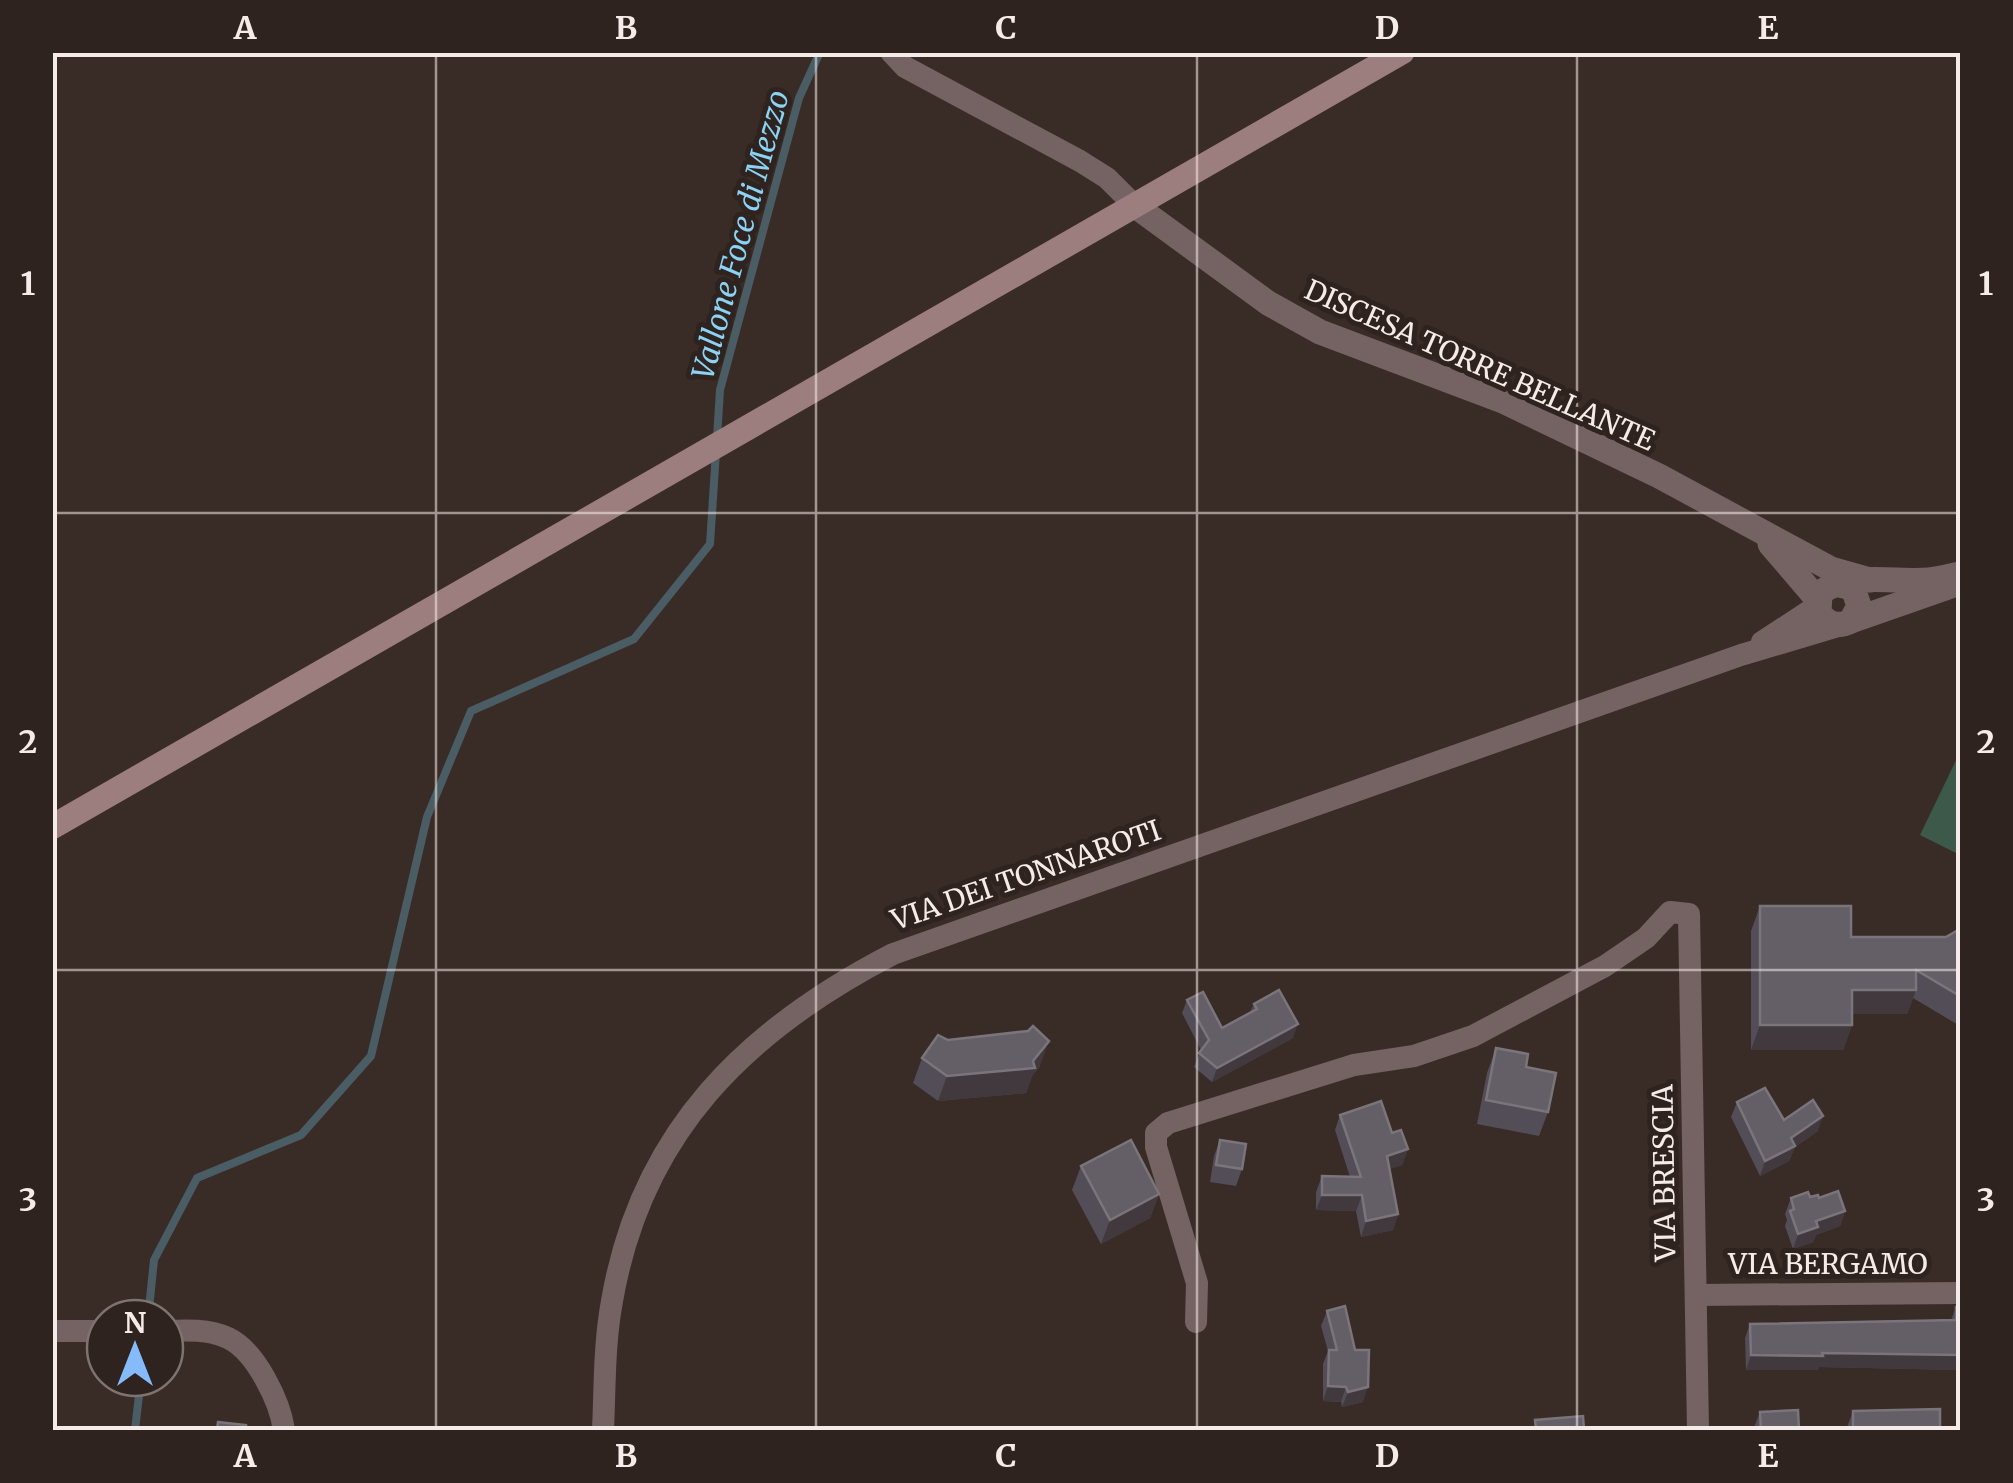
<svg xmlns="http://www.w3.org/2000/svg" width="2013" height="1483" font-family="Merriweather,serif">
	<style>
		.pitch { fill: #3c5949 }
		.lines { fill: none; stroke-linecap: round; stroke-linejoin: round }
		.stream { stroke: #4a5d65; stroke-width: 8 }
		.minor { stroke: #756262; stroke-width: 22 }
		.tertiary { stroke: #756262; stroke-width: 25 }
		.secondary { stroke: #9c7e7e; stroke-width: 25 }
		.wall { fill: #524d57 }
		.shaded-wall { fill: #41393d }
		.building { fill: #645e67; stroke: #7a747b; stroke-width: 2.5 }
		.grid { fill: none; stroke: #f5ece9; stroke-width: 2.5; stroke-opacity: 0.55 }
		.labels { text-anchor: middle; stroke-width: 10; stroke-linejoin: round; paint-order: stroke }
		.street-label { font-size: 28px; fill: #f5ece9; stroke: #2e231e }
		.water-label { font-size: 30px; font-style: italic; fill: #8bd2f4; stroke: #2e231e }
		.neatline { fill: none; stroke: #f5ece9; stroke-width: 4 }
		.grid-label { font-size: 32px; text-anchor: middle; font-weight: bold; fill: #f5ece9 }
	</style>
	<rect width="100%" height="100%" fill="#392c27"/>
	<polygon class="pitch" points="1960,752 1960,855 1920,835"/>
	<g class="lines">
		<g class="stream">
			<polyline points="717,438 720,390 799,98 820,52"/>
			<polyline points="148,1318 154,1260 197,1178 301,1135 371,1056 427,817 471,711 634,639 710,544 716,452"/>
			<polyline points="135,1430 141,1378"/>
		</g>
		<g class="minor">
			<polyline points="891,52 905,67 1080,161 1107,178 1134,205"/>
			<polyline points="1762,642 1817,606"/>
			<polyline points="1696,1295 1960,1293"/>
			<polyline points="1196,1322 1197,1283 1156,1147 1156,1133 1168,1123 1354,1065 1414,1056 1473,1036 1605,966 1646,938 1670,912 1689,914 1698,1430"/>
			<polyline points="52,1331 105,1331"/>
			<path d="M165 1331C186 1330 209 1329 228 1338 256 1351 280 1402 284 1430"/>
			<path d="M603 1430C605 1387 604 1344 612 1301 641 1132 746 1030 893 954L1741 655 1845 624"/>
		</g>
		<g class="tertiary">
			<polyline points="1134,205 1268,303 1320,332 1503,401 1659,476 1831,569 1870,580"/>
			<polyline points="1770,544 1818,600"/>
			<path d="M1835 584 1853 588 1859 606 1851 621C1838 628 1826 624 1819 612L1820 594C1841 571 1899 583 1929 580 1939 579 1950 576 1960 574"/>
			<polyline points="1851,621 1954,585"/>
		</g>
		<polyline class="secondary" points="52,827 1402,52"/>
	</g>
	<g class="wall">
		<polygon points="1760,906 1851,937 1946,937 1960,929 1960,1026 1913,998 1907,1014 1852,1014 1852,1025 1843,1050 1751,1050 1751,931"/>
		<polygon points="1187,1000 1222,1028 1250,1012 1254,1004 1293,1038 1212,1082 1194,1067 1201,1050 1182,1013"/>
		<polygon points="948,1040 1040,1066 1032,1076 1026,1093 938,1101 913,1083 922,1058"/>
		<polygon points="1496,1048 1526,1067 1548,1112 1539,1136 1477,1124 1487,1073"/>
		<polygon points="1737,1102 1784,1120 1818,1131 1795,1147 1789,1161 1760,1176 1731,1117"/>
		<polygon points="1340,1115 1392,1133 1408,1149 1402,1165 1389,1169 1398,1214 1393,1230 1361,1237 1356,1211 1316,1210 1316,1192 1322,1176 1350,1177 1335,1130"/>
		<polygon points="1220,1140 1242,1169 1236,1186 1210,1182 1214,1156"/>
		<polygon points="1081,1166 1159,1194 1150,1218 1101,1244 1072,1190"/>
		<polygon points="1810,1197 1819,1198 1845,1211 1840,1226 1816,1235 1813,1242 1793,1249 1785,1226 1787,1220 1785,1214 1791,1198"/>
		<polygon points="1956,1307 1960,1370 1819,1367 1818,1370 1746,1370 1745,1338 1750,1324 1951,1320"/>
		<polygon points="1327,1311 1363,1402 1342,1407 1341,1402 1323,1401 1323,1364 1328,1351 1321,1326"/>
		<polygon points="1853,1411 1940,1430 1846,1430"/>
		<polygon points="1760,1412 1799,1430 1753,1430"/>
	</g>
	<g class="shaded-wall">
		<polygon points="1852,990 1916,990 1907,1014 1843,1014"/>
		<polygon points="1298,1024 1293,1038 1212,1082 1217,1068"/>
		<polygon points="1760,1025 1852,1025 1843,1050 1751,1050"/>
		<polygon points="1049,1041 1040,1066 1032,1076 1026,1093 938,1101 947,1076 1033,1061"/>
		<polygon points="1823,1116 1818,1131 1795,1147 1789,1161 1760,1176 1765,1161 1791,1138"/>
		<polygon points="1408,1149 1402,1165 1381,1172 1387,1156"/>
		<polygon points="1159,1194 1150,1218 1101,1244 1110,1220"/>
		<polygon points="1322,1195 1362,1195 1356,1211 1316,1210"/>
		<polygon points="1845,1211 1840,1226 1816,1235 1813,1242 1793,1249 1798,1234 1816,1221"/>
		<polygon points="1398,1214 1393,1230 1361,1237 1366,1221"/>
		<polygon points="1822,1353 1960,1355 1960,1370 1819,1367 1818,1370 1746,1370 1751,1355"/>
		<polygon points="1328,1386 1346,1387 1341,1402 1323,1401"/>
		<polygon points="1368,1387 1363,1402 1342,1407 1348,1392"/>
	</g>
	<g class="building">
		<polygon points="1760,906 1851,906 1851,937 1946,937 1960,929 1960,996 1916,970 1916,990 1852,990 1852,1025 1760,1025"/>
		<polygon points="1279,990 1298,1024 1217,1068 1199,1053 1209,1040 1187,1000 1203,992 1222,1028 1257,1009 1254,1004"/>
		<polygon points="1033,1026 1049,1041 1033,1061 1035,1068 947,1076 922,1058 938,1035 948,1040 1028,1031"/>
		<polygon points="1496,1048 1528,1054 1526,1067 1556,1073 1548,1112 1486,1100"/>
		<polygon points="1765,1088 1784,1120 1813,1100 1823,1116 1791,1138 1795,1146 1765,1161 1737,1102"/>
		<polygon points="1381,1101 1392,1133 1401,1130 1408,1149 1387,1156 1398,1214 1366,1221 1362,1195 1322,1195 1322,1176 1361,1177 1340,1115"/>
		<polygon points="1131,1140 1159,1194 1110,1220 1081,1166"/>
		<polygon points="1220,1140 1246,1144 1242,1169 1216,1165"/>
		<polygon points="1838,1191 1845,1211 1816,1221 1818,1227 1798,1234 1790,1211 1794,1209 1791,1198 1808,1192 1810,1197 1818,1195 1819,1198"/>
		<polygon points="1345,1306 1355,1350 1369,1350 1368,1387 1348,1392 1346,1387 1328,1386 1329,1350 1337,1350 1327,1311"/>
		<polygon points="1956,1307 1960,1307 1960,1355 1822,1353 1823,1356 1751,1355 1750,1324 1956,1320"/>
		<polygon points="1940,1409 1940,1430 1853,1430 1853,1411"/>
		<polygon points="1798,1410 1799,1430 1761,1430 1760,1412"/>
		<polygon points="1583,1416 1584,1430 1536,1430 1535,1420"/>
		<polygon points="218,1422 246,1425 246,1430 217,1430"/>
	</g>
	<path class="grid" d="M436 52V1430M816 52V1430M1197 52V1430M1577 52V1430M52 513H1960M52 970H1960"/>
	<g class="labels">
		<g class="street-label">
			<text transform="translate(1480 365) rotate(24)" y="10">DISCESA TORRE BELLANTE</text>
			<text transform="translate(1026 875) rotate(-19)" y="10">VIA DEI TONNAROTI</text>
			<text transform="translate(1664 1173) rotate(-91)" y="10">VIA BRESCIA</text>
			<text x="1828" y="1274">VIA BERGAMO</text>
		</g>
		<g class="water-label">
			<text transform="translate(741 235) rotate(-75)" y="10">Vallone Foce di Mezzo</text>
		</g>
	</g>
	<rect width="2013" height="1483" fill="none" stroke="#2e231e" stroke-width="110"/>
	<g transform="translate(135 1348)"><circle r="48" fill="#2e231e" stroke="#7e736f" stroke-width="2.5"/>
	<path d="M0-8L18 38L0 25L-18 38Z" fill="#85bbfb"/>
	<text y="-15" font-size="28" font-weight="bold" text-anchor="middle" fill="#f5ece9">N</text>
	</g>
	<rect x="55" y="55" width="1903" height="1373" class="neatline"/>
	<g class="grid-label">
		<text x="245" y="39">A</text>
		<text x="626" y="39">B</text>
		<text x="1006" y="39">C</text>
		<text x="1387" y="39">D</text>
		<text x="1768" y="39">E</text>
		<text x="28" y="295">1</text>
		<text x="1986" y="295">1</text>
		<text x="28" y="753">2</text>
		<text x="1986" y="753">2</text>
		<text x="28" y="1211">3</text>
		<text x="1986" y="1211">3</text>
		<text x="245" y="1467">A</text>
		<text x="626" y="1467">B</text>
		<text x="1006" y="1467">C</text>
		<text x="1387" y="1467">D</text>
		<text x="1768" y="1467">E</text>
	</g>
</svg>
